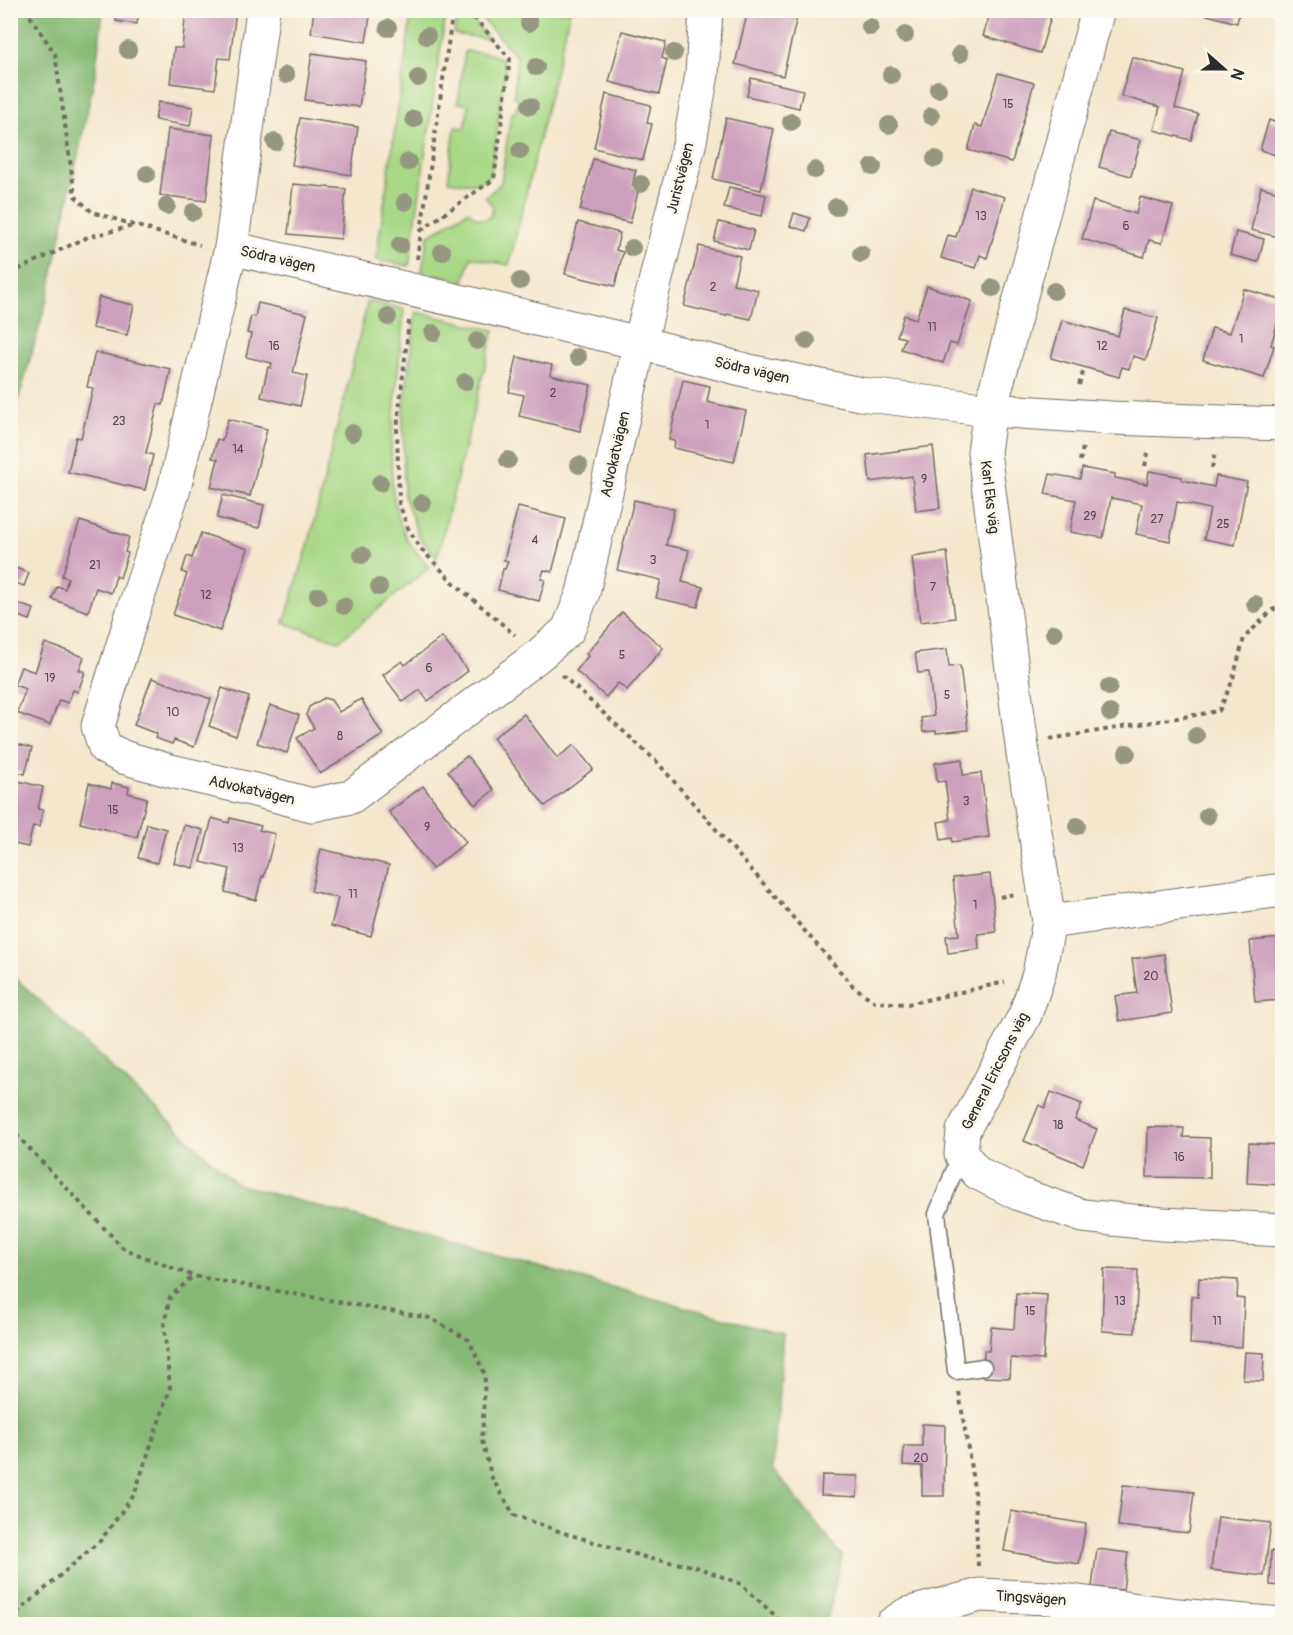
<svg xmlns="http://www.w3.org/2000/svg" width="1293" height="1635" font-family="Pangolin,sans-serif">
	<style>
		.green { fill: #a9d986; stroke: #6a8258; stroke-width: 1.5 }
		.forest { fill: #86b973; stroke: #58724f; stroke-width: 1.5 }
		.building { fill: #cca0bc }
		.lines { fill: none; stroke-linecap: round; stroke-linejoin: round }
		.lane-casing { stroke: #716d64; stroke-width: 19 }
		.street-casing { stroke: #716d64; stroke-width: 35 }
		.path { stroke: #716d64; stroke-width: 4; stroke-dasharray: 4.5 4.5; stroke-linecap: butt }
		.lane { stroke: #fff; stroke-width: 16 }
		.street { stroke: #fff; stroke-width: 33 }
		.tree { fill: #969781 }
		.labels { text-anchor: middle; stroke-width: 6; stroke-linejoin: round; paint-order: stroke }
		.number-label { font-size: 12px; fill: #53484f }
		.street-label { font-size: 15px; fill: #2b2b2b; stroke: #fbf7ec }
	</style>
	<rect width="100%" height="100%" fill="#fbf7ec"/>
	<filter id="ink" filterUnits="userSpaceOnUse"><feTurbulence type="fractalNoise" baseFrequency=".0167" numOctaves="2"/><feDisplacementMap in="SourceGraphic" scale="12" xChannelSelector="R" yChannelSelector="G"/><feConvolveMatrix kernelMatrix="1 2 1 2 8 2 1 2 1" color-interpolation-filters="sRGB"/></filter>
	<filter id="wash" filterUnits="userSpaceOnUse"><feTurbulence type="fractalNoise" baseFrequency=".008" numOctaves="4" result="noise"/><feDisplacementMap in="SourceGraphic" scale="24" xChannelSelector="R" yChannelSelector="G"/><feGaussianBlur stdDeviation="1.35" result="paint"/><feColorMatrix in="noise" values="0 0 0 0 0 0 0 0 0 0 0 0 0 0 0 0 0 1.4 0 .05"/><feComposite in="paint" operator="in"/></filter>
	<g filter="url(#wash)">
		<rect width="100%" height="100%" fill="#f4e7ce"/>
		<g class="green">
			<polygon points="459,10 465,11 489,39 454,34"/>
			<polygon points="412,11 446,11 409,266 376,260"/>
			<polygon points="475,11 570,11 509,265 471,257 464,281 422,271 428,236 468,211 477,218 484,220 491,216 493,207 486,197 501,183 511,114 516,111 519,100 514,96 517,57"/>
			<path d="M465 51C479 53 500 51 506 66L491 173C482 189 463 182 448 181L455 127 465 128 469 105 458 103Z"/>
			<polygon points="368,301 404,309 391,445 392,486 397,515 407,540 429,568 339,641 284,623 308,546"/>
			<polygon points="416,312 494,330 437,558 419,537 404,495 403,414"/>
		</g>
		<g class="forest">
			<polygon points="11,10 103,11 95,75 48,296 11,426"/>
			<polygon points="11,974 237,1184 783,1334 773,1469 842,1556 826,1624 11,1624"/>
		</g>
		<g id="blocks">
			<g class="building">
				<polygon points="118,10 139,10 137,24 116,21"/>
				<polygon points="186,10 236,10 230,59 219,58 215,89 170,83 174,48 182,48"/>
				<polygon points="314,10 371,10 366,42 311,33"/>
				<polygon points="748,10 769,10 797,17 783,76 735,64"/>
				<polygon points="991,10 1053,10 1040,53 983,36"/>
				<polygon points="1201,10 1240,10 1237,23 1200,13"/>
				<polygon points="622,31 666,42 662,58 667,60 659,94 609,82"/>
				<polygon points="312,53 366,61 359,107 305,100"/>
				<polygon points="1132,57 1185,72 1175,108 1198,114 1191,140 1154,130 1160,107 1121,96"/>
				<polygon points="998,73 1034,83 1012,162 968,150 975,125 982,127"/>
				<polygon points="751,78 803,90 799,108 747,96"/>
				<polygon points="606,94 651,105 647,123 652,124 643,160 594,148"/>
				<polygon points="158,102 193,107 190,126 155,120"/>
				<polygon points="300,118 358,127 351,175 292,165"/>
				<polygon points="726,118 774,129 761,190 713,179"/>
				<polygon points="1269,120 1282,125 1282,157 1260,150"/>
				<polygon points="168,129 214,135 206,201 160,195"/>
				<polygon points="1109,132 1141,140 1131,176 1099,167"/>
				<polygon points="593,159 636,170 632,186 639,188 630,223 580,210"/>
				<polygon points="293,184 346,189 341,239 288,234"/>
				<polygon points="729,187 766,195 762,216 724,208"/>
				<polygon points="971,187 1005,197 987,258 980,255 976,268 941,258 948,235 956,237"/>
				<polygon points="1261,187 1282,193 1282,238 1251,230"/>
				<polygon points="1140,197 1173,206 1162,243 1149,240 1144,257 1082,239 1093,201 1136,214"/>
				<polygon points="794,213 810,218 806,231 790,226"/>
				<polygon points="578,222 620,233 616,250 623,252 615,286 565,274"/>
				<polygon points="719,222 754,230 749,250 714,241"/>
				<polygon points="1236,232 1264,239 1258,262 1230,255"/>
				<polygon points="699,246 740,256 733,284 758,290 751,319 727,314 726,316 684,306"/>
				<polygon points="927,286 972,301 957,345 950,343 943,363 901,349 905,338 897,336 904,315 916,319"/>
				<polygon points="1244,289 1282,300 1282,307 1271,345 1274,346 1264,378 1203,360 1212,328 1230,333"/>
				<polygon points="99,297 134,305 127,335 92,328"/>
				<polygon points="258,303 307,314 293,373 307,376 300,406 261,397 268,367 271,368 272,363 246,357 251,334 247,333 251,316 255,317"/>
				<polygon points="1125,310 1158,318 1146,360 1133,356 1129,369 1122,367 1119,377 1051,358 1062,320 1118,336"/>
				<polygon points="95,352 171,369 163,405 158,404 146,453 153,455 145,490 68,472 76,437 81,438 93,388 87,387"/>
				<polygon points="517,357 552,365 550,375 591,385 580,431 519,416 524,395 509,392"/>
				<polygon points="683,380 710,386 707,402 746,411 734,462 674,448 675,441 669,440"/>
				<polygon points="228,419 267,429 250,496 211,487 218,459 212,458 217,439 222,441"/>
				<polygon points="933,446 940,508 916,511 912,476 870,482 867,455"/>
				<polygon points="1082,468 1115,474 1115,478 1147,484 1149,471 1182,477 1182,480 1214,487 1216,476 1247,482 1235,545 1204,539 1210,509 1177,502 1170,541 1136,534 1142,504 1111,498 1103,538 1070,532 1076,500 1045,494 1050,474 1080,479"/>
				<polygon points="223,495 264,505 259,528 217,518"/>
				<polygon points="634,500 674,509 666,545 689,550 682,582 703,587 698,607 656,598 661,580 617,570"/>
				<polygon points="518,507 566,519 552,572 544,570 541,579 545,580 539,601 498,590 503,569 505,569 508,561 504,560"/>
				<polygon points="80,521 129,537 125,552 128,553 120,578 116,576 111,593 96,588 88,612 52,599 57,586 65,589 68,578 62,576"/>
				<polygon points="201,533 248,549 220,631 173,615 187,574 182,572 187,556 192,558"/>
				<polygon points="947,552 955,618 920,622 912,557"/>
				<polygon points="10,566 29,573 24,586 10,581"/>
				<polygon points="13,602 34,609 30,620 10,613"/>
				<polygon points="622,612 663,648 627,690 618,683 606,697 576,671 588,656 586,654"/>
				<polygon points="442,637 468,671 428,701 420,690 403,702 383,675 402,661 405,665"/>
				<polygon points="45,643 84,657 79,670 85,672 78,692 73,690 68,703 59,700 50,725 17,713 26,689 14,685 21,667 35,672"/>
				<polygon points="947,649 949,667 960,666 968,730 936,733 936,731 923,732 921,718 934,716 929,672 918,673 915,653"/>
				<polygon points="152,678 211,699 194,747 174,740 172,744 155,738 157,734 134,725"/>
				<polygon points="222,688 249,697 236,736 209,726"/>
				<polygon points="324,698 331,700 339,712 361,699 383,735 320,774 297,738 314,728 306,715 309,707"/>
				<polygon points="270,705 299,715 287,753 257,743"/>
				<polygon points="524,714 557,758 574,745 593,769 545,806 493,738"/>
				<polygon points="10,742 32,748 25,774 10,770"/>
				<polygon points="467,756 494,790 475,805 448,771"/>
				<polygon points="962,759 963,775 981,773 989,837 952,842 952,838 941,840 938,822 950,820 945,781 937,782 935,763"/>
				<polygon points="10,779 43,787 38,809 43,810 39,827 33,826 28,847 10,843"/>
				<polygon points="89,783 111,789 112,783 129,787 128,793 147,798 137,837 80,823"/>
				<polygon points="423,786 466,842 432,869 389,812"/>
				<polygon points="212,818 229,823 230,818 261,826 259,830 275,834 264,877 262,876 256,900 225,892 230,869 201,862"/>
				<polygon points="147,824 166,829 157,863 138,858"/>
				<polygon points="184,825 203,830 193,868 174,863"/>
				<polygon points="321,849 389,865 371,936 331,926 338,898 311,891"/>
				<polygon points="990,874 996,932 978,934 979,949 948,953 946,936 959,935 953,878"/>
				<polygon points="1282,938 1282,1000 1255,1002 1250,941"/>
				<polygon points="1164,954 1172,1013 1119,1021 1115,996 1137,993 1132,959"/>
				<polygon points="1051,1092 1082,1104 1075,1120 1097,1129 1083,1165 1024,1141 1039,1105 1045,1108"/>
				<polygon points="1148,1127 1184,1128 1183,1137 1210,1138 1210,1178 1147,1177"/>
				<polygon points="1249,1143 1282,1145 1282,1185 1247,1183"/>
				<polygon points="1104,1269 1138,1270 1135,1333 1102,1331"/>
				<polygon points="1199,1278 1238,1280 1237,1298 1244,1299 1242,1347 1190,1344 1192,1296 1198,1297"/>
				<polygon points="1016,1293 1047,1295 1043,1360 1011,1358 1010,1378 983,1377 984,1351 989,1351 991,1327 1014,1329"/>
				<polygon points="1245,1352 1264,1353 1263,1381 1243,1380"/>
				<polygon points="922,1424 945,1425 944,1496 922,1496 922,1466 903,1465 904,1446 922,1446"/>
				<polygon points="822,1475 858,1476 857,1497 821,1495"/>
				<polygon points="1123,1485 1194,1492 1189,1533 1118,1526"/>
				<polygon points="1011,1511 1086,1524 1079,1564 1004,1551"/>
				<polygon points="1218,1517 1271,1523 1264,1576 1211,1570"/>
				<polygon points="1097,1549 1128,1553 1123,1590 1092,1587"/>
				<polygon points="1271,1551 1282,1552 1282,1586 1270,1585"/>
			</g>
		</g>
	</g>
	<g filter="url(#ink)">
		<use href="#blocks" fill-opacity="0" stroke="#716d64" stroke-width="1.5"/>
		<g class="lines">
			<defs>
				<polyline id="lane" points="961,1154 937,1214 956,1371 983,1367"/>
				<g id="street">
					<polyline points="263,10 231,248 174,489 133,612 98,726 105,748 123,757 171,771 255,790 312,805 351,797 539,655 568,630 583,593 640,343 690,141 702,74 706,10"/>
					<polyline points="231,248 640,343 753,372 860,394 990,410 1112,418 1282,424"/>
					<polyline points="1282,890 1049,922 1039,974 1025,1015 963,1131 961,1154 978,1173 1019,1194 1083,1216 1162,1224 1282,1230"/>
					<polyline points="1049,922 1023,754 984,452 990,410 1098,10"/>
					<polyline points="892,1624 907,1614 980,1595 1049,1598 1178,1615 1282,1624"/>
				</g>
			</defs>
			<use href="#lane" class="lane-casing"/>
			<use href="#street" class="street-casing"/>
			<g class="path">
				<polyline points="23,10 30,16 55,54 75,196 92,212 200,245"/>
				<polyline points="421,230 494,179 510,59 468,10"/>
				<polyline points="417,259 453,10"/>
				<polyline points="10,271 13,272 88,237 133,226"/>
				<polyline points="409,321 397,429 399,503 408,528 421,549 455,584 515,635"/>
				<polyline points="1079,385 1083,372"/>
				<polyline points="1080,461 1083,447"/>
				<polyline points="1145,466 1149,449"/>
				<polyline points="1212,468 1215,452"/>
				<polyline points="562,675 657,762 853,986 875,1002 908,1004 1005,982"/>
				<polyline points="1050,739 1219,711 1232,682 1244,638 1272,610 1282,606"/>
				<polyline points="1000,897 1014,894"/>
				<polyline points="10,1128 124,1249 193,1276 430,1318 469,1340 485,1375 482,1441 492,1478 514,1515 564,1533 651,1559 694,1566 741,1584 784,1624"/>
				<polyline points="959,1392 975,1494 978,1566"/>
				<polyline points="10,1609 16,1614 101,1540 134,1495 170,1389 164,1325 170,1297 193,1276"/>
			</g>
			<use href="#lane" class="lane"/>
			<use href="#street" class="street"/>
		</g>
		<g class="tree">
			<circle cx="529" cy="23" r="9"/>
			<circle cx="870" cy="27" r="9"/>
			<circle cx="388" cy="28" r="9"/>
			<circle cx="905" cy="35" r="9"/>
			<circle cx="427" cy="36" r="9"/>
			<circle cx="128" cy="50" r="9"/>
			<circle cx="674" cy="53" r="9"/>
			<circle cx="960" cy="54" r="9"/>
			<circle cx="536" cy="67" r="9"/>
			<circle cx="286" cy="75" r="9"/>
			<circle cx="891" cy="75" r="9"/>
			<circle cx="418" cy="78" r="9"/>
			<circle cx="938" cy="89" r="9"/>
			<circle cx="530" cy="106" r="9"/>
			<circle cx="931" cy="116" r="9"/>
			<circle cx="414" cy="119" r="9"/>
			<circle cx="791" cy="122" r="9"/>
			<circle cx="889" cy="125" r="9"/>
			<circle cx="275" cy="142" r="9"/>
			<circle cx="520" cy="151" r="9"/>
			<circle cx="935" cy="159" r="9"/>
			<circle cx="408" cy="162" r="9"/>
			<circle cx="873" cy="167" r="9"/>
			<circle cx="815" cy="170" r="9"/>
			<circle cx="147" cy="174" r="9"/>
			<circle cx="641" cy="184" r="9"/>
			<circle cx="405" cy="202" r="9"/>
			<circle cx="167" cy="206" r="9"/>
			<circle cx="836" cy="207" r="9"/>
			<circle cx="193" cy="212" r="9"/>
			<circle cx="400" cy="245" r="9"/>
			<circle cx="632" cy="248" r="9"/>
			<circle cx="442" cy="252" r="9"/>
			<circle cx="861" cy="254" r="9"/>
			<circle cx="520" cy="281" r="9"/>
			<circle cx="993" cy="288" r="9"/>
			<circle cx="1054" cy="291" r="9"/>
			<circle cx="388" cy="317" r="9"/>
			<circle cx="433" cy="333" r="9"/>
			<circle cx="477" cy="341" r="9"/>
			<circle cx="807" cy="341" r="9"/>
			<circle cx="578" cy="357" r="9"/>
			<circle cx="465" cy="382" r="9"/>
			<circle cx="352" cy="433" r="9"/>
			<circle cx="508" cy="460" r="9"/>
			<circle cx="579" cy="465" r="9"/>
			<circle cx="380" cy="483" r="9"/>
			<circle cx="422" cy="503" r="9"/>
			<circle cx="362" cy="555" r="9"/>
			<circle cx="379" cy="587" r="9"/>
			<circle cx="318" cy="596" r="9"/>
			<circle cx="1255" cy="604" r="9"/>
			<circle cx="344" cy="606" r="9"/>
			<circle cx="1054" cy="633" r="9"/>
			<circle cx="1109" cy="687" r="9"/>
			<circle cx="1110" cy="713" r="9"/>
			<circle cx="1196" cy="736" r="9"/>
			<circle cx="1127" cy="753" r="9"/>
			<circle cx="1207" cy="816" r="9"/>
			<circle cx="1077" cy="826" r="9"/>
		</g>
	</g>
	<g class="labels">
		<g class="number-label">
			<text x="1008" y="108">15</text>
			<text x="981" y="220">13</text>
			<text x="1126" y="230">6</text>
			<text x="713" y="291">2</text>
			<text x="932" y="331">11</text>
			<text x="1241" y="343">1</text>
			<text x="274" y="350">16</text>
			<text x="1102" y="350">12</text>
			<text x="553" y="397">2</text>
			<text x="119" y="425">23</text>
			<text x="707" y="429">1</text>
			<text x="238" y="453">14</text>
			<text x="924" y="483">9</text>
			<text x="1090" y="520">29</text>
			<text x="1157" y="523">27</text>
			<text x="1223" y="528">25</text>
			<text x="535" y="544">4</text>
			<text x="653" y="564">3</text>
			<text x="95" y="569">21</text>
			<text x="933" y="591">7</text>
			<text x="206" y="599">12</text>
			<text x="622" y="659">5</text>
			<text x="429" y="672">6</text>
			<text x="50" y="682">19</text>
			<text x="947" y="699">5</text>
			<text x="173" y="716">10</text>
			<text x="340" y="740">8</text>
			<text x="966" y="805">3</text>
			<text x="113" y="814">15</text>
			<text x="427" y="831">9</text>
			<text x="238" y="852">13</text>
			<text x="353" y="898">11</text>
			<text x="975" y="909">1</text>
			<text x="1151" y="980">20</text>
			<text x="1058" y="1129">18</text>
			<text x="1179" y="1161">16</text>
			<text x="1120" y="1305">13</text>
			<text x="1030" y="1315">15</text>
			<text x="1217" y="1325">11</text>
			<text x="921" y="1462">20</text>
		</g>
		<g class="street-label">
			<text transform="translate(680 178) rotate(-76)" y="5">Juristvägen</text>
			<text transform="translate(278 259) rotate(13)" y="5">Södra vägen</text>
			<text transform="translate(752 370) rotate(13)" y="5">Södra vägen</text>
			<text transform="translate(615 454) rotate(-77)" y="5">Advokatvägen</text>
			<text transform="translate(990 497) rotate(83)" y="5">Karl Eks väg</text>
			<text transform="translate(252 790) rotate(13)" y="5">Advokatvägen</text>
			<text transform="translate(995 1071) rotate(-63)" y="5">General Ericsons väg</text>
			<text transform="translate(1031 1598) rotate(4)" y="5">Tingsvägen</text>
		</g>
	</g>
	<rect width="1293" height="1635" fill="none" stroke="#fbf7ec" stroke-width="36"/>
	<g transform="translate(1224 69) rotate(111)" stroke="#fbf7ec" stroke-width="4.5" paint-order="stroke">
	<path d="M0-4.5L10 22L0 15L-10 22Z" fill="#2b2b2b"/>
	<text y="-9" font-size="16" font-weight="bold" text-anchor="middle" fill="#2b2b2b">N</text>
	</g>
</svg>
